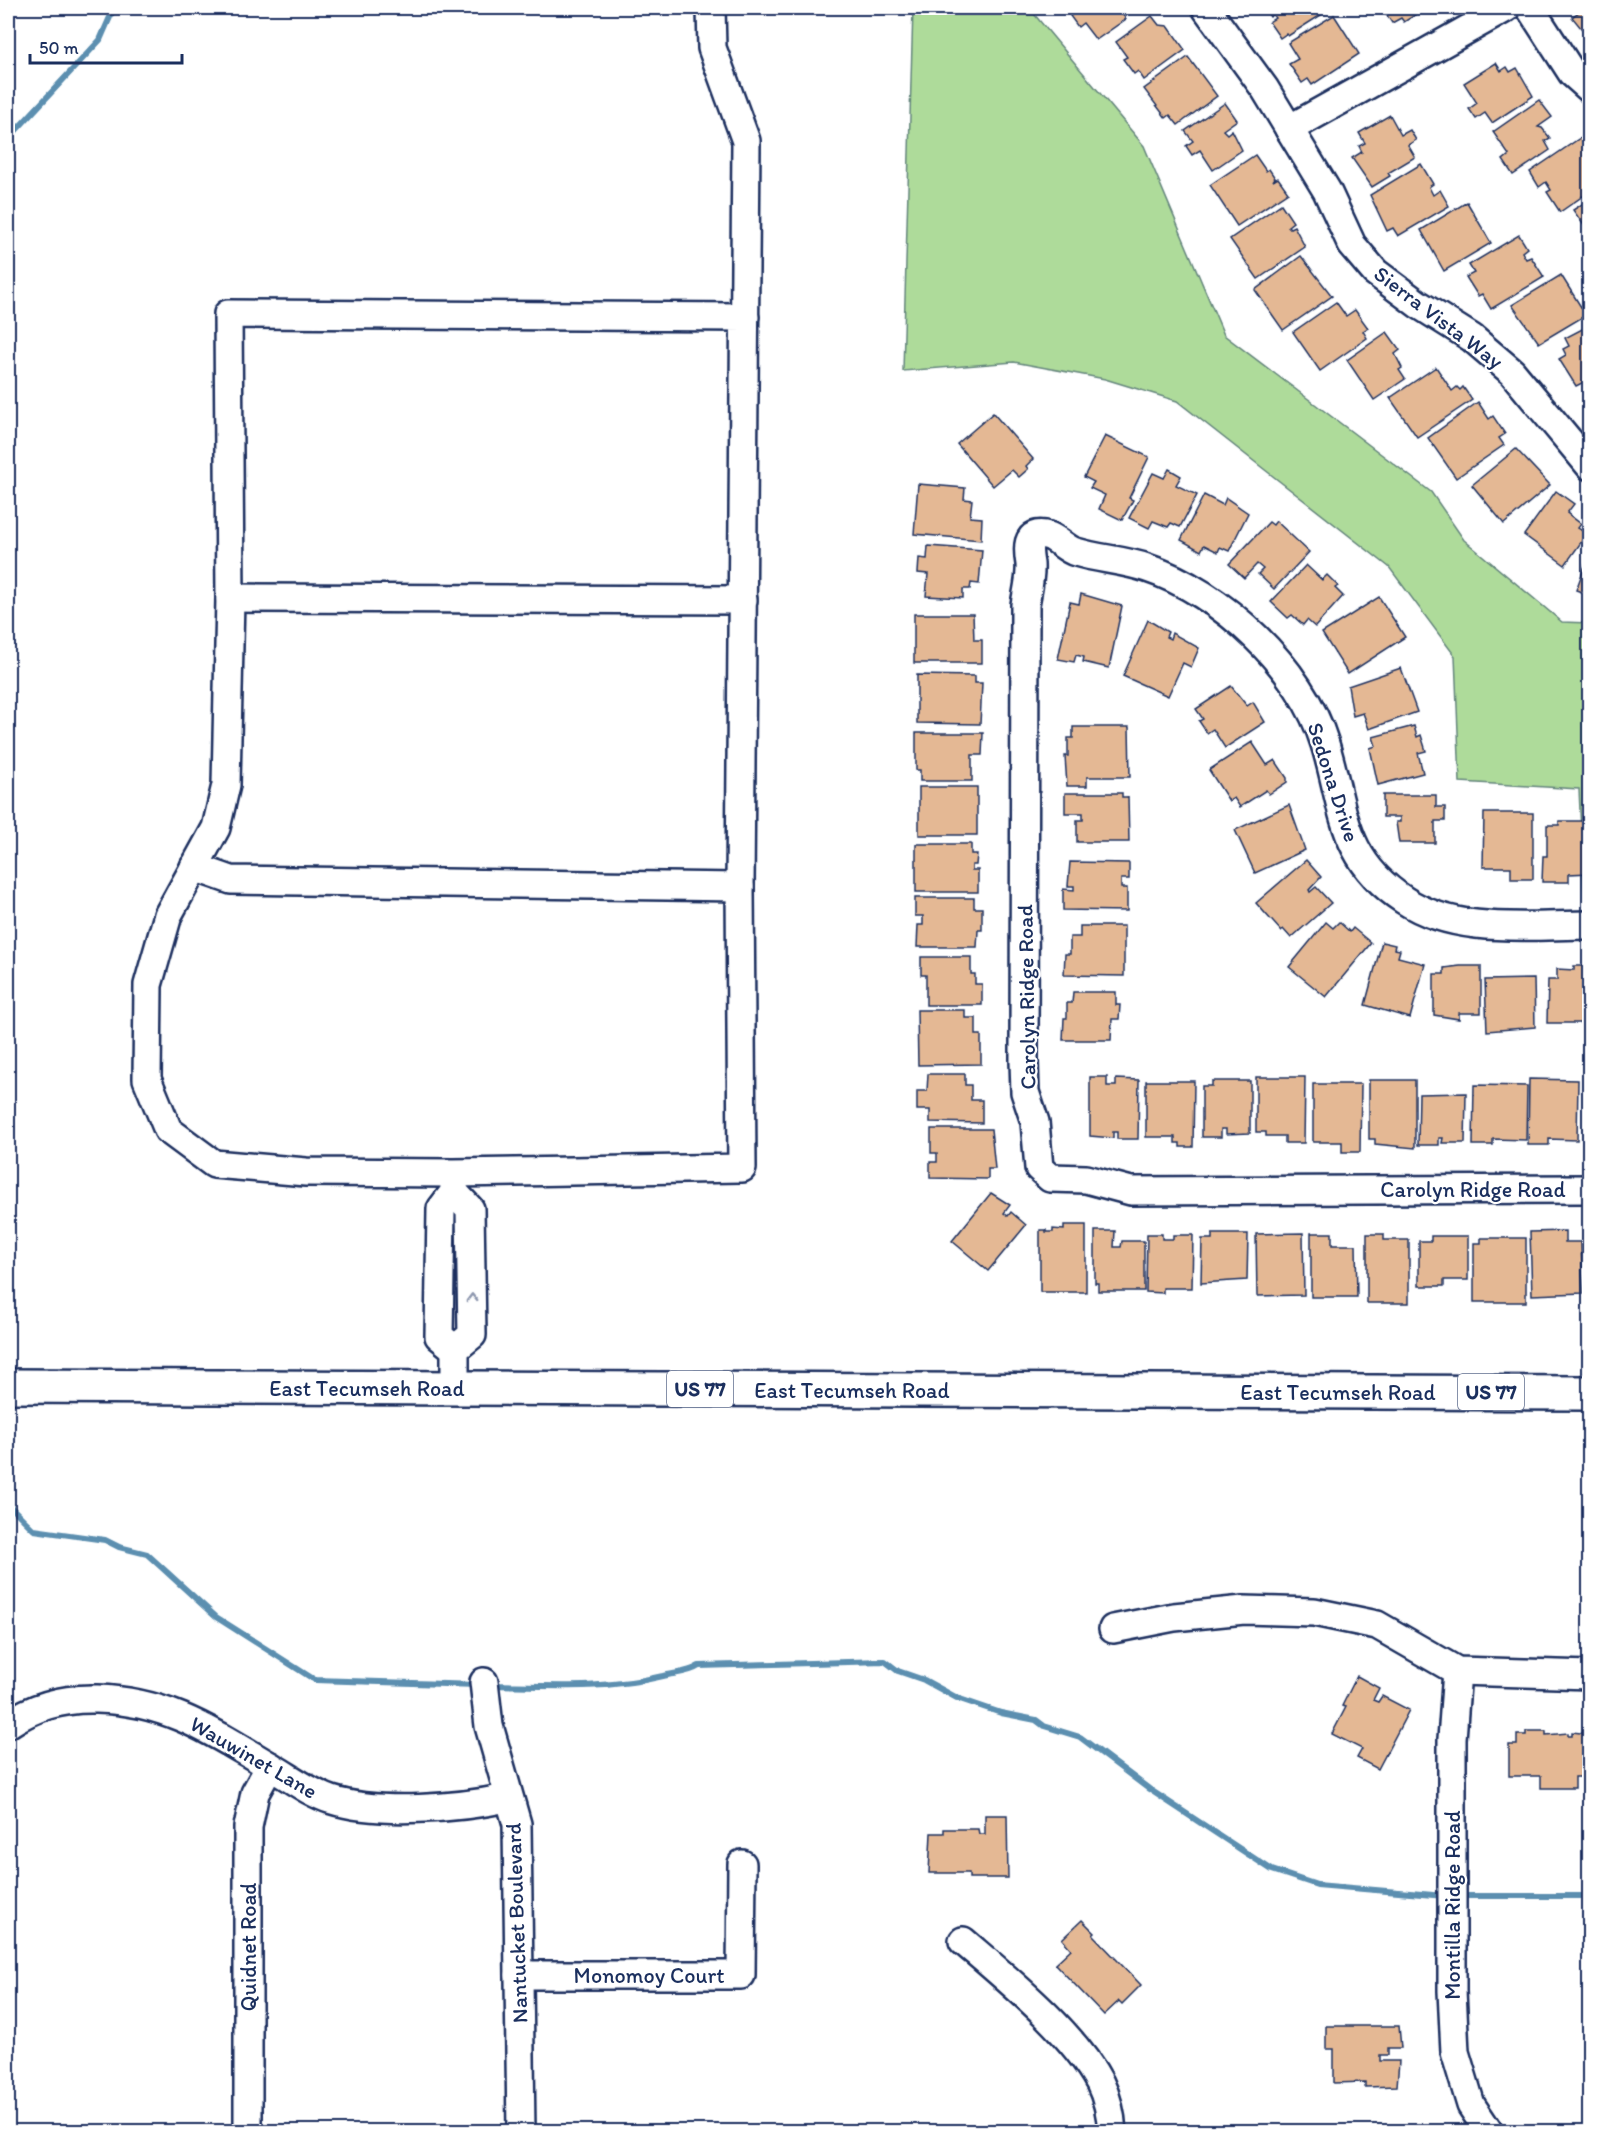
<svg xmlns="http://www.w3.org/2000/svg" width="1597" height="2139" font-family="Itim,sans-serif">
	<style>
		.park { fill: #aedb9a; stroke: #64857c; stroke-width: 1.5 }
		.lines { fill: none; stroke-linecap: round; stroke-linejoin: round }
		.stream { stroke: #5b8fb0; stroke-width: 6 }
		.building { fill: #e4b894; stroke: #1b2f5e; stroke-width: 1.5 }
		.minor-casing { stroke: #1b2f5e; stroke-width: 32 }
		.major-casing { stroke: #1b2f5e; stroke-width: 38 }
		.minor { stroke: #fff; stroke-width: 27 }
		.major { stroke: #fff; stroke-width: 33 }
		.oneway { stroke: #8d97ae }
		.labels { text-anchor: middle; stroke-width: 4.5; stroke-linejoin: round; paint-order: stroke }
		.shield { fill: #fff; stroke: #5f6d8e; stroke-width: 1.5 }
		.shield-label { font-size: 21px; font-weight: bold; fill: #1b2f5e }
		.street-label { font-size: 22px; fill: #1b2f5e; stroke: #fff }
	</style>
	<rect width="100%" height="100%" fill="#fff"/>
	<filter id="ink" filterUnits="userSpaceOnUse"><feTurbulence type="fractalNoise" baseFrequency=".0167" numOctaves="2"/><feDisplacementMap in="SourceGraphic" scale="12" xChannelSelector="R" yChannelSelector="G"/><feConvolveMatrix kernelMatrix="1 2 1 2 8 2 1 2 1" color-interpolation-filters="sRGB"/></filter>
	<g filter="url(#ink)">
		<polygon class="park" points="913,8 1029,8 1144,146 1224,335 1431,492 1464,540 1562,622 1589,623 1589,898 1584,898 1579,789 1460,782 1455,656 1389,567 1177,401 1105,379 1014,362 903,371"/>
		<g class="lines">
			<g class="stream">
				<polyline points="8,139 100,40 114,8"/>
				<polyline points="8,1504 34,1530 105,1540 119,1547 147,1554 216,1617 315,1680 478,1685"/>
				<path d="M491 1685C549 1686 606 1690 663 1676 674 1673 689 1673 699 1666L885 1661 898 1671 924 1680 957 1698 1001 1713 1036 1720 1044 1726 1080 1737 1149 1789 1272 1870 1317 1885 1445 1896"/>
				<polyline points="1459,1896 1583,1896 1590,1899"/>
			</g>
		</g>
		<g class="building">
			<polygon points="1074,8 1123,8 1120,11 1126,19 1096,40 1083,23 1078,27 1070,16 1076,11"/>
			<polygon points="1264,8 1332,8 1288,36 1286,34 1280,38 1269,22 1275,18 1272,14 1270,17"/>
			<polygon points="1382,8 1410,8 1415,15 1404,22 1401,18 1392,23"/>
			<polygon points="1578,8 1590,8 1590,39 1572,17 1580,11"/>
			<polygon points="1334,15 1359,54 1312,85 1308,79 1302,83 1289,64 1298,59 1288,43"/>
			<polygon points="1152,16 1159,25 1168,26 1185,50 1144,80 1138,71 1134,74 1123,59 1127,57 1116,42"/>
			<polygon points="1188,57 1217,96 1178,125 1170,115 1166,118 1144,89"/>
			<polygon points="1496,63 1501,71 1507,67 1510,72 1517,68 1533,96 1492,123 1485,113 1476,119 1469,109 1477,103 1464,83"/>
			<polygon points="1539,100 1552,117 1538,127 1542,128 1550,138 1545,141 1550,150 1513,175 1503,160 1509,155 1493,132"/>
			<polygon points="1225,103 1237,120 1223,130 1227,134 1232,130 1242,150 1213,170 1200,150 1192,155 1186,146 1193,141 1185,131"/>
			<polygon points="1390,115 1401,135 1410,130 1416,140 1408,145 1415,157 1388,173 1390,176 1372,187 1352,158 1362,152 1359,146 1365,143 1359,133"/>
			<polygon points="1580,138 1590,151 1590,191 1560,212 1547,192 1551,190 1546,182 1539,187 1530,172"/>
			<polygon points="1255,155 1266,171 1269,169 1275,178 1273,181 1278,178 1288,192 1237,226 1210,185"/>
			<polygon points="1421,164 1433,184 1429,187 1433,195 1440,190 1449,206 1398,236 1393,228 1387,231 1370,195"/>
			<polygon points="1590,199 1590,234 1573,210"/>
			<polygon points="1467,202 1491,243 1444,271 1421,230"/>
			<polygon points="1281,204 1293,222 1288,226 1290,228 1294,226 1305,247 1258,279 1230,239"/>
			<polygon points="1519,235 1527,248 1522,252 1526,259 1531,257 1544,277 1491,309 1482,294 1478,296 1466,277 1474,273 1469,265"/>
			<polygon points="1301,256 1332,296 1283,330 1255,290"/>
			<polygon points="1561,275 1586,315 1539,343 1512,305"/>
			<polygon points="1336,302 1346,316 1355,310 1368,328 1363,331 1367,338 1320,371 1293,332"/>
			<polygon points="1590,325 1590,379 1576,386 1559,359 1566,355 1563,349 1569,346 1565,338"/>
			<polygon points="1387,332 1400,350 1395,354 1402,368 1399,370 1405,379 1374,400 1347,360"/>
			<polygon points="1436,367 1452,391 1457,387 1460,390 1463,387 1472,400 1417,437 1390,398"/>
			<polygon points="1478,402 1489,419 1493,416 1505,434 1499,438 1504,445 1456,478 1428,438"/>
			<polygon points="993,413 1033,459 1026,466 1028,469 1019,477 1012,470 993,486 957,444"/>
			<polygon points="1105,436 1149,457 1129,498 1133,500 1122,520 1099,509 1105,495 1090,488 1094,482 1084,477"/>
			<polygon points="1516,449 1550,485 1504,524 1472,485"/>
			<polygon points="1169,469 1181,476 1176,485 1197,495 1180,527 1171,523 1168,527 1153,521 1149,528 1129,518 1153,473 1164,478"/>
			<polygon points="918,484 965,488 964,499 972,500 970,517 982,518 981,540 914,534"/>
			<polygon points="1556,491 1574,504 1567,513 1581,524 1578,528 1587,534 1565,565 1524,535"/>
			<polygon points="1204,495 1223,505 1226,498 1248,513 1229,551 1220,547 1218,552 1204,545 1201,551 1181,540"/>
			<polygon points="1276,521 1309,552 1274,589 1258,574 1263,569 1257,564 1244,578 1229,564 1269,522 1273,525"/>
			<polygon points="928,546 982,550 979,584 971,583 970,589 963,589 963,598 926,596 928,574 918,573 919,558 927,559"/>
			<polygon points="1590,552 1590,595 1576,590"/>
			<polygon points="1306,565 1322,580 1327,575 1338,586 1335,588 1343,596 1315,627 1307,620 1303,625 1292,615 1288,618 1271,602"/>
			<polygon points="1081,594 1122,606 1109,668 1083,662 1084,657 1076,655 1074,662 1058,659 1070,602 1079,604"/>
			<polygon points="1379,597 1405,637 1348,674 1322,633"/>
			<polygon points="914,614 973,614 974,640 982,640 982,663 914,663"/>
			<polygon points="1148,620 1168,632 1166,637 1170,639 1172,633 1199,648 1191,667 1183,663 1168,696 1123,676"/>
			<polygon points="1401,668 1417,712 1369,729 1363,713 1353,716 1348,686"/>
			<polygon points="917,675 975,676 975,683 982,683 980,724 917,723"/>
			<polygon points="1231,686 1247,706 1253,702 1265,722 1225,748 1213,729 1207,733 1199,721 1203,719 1196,709"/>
			<polygon points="1414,726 1417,737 1421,735 1426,751 1418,753 1423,773 1378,785 1370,748 1376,746 1373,737"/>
			<polygon points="1073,727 1129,727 1130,777 1087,777 1087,786 1067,786 1065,756 1068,756 1068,738 1073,738"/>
			<polygon points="916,733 983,733 982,755 972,755 972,781 920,781 920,770 916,770"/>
			<polygon points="1252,742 1267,765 1275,760 1287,778 1287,782 1269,794 1266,790 1240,807 1234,798 1229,801 1209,770"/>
			<rect x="919" y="787" width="58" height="48"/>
			<polygon points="1065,793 1122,793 1122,797 1128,797 1129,842 1077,842 1077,820 1083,820 1083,813 1065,813"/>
			<polygon points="1383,795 1436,795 1436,807 1445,807 1445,821 1435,821 1435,843 1399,843 1396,822 1400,822 1400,817 1383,817"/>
			<polygon points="1289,805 1305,850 1255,873 1235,830"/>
			<polygon points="1484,813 1533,813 1533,879 1511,879 1511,867 1483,867"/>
			<polygon points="1559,821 1590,821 1590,873 1569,874 1569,882 1542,882 1543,856 1547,856 1547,825 1559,825"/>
			<polygon points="916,844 971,844 971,854 977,854 976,865 972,865 972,870 978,870 978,892 916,892"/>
			<polygon points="1306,860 1321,877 1309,890 1310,892 1316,887 1331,903 1291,938 1283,929 1281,931 1256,903"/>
			<polygon points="1070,862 1129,863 1129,879 1121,879 1121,888 1127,888 1127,911 1063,910 1063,889 1074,890 1074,886 1068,886"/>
			<polygon points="915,898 974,898 974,908 982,908 982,930 978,930 977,947 917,947 918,925 923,925 923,916 915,916"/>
			<polygon points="1326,922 1333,928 1339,922 1350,932 1353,928 1371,943 1326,997 1289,967"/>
			<polygon points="1080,926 1124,926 1124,976 1064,975 1065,954 1070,954 1070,937 1080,937"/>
			<polygon points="1382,942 1395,945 1394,949 1400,950 1398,957 1425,964 1410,1018 1365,1005"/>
			<polygon points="921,957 971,957 971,974 975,974 975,984 982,984 982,1005 926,1005 926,975 921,975"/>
			<polygon points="1460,966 1481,966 1481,1013 1459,1013 1459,1019 1434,1015 1434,974 1444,974 1444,968"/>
			<polygon points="1574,966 1590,966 1590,1023 1547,1023 1548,980 1557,980 1557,969 1574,970"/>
			<polygon points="1534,979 1535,1027 1487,1031 1485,980"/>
			<polygon points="1073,992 1116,992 1116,1005 1120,1005 1119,1019 1112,1019 1111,1040 1063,1040 1064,1018 1067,1018 1067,1003 1072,1003"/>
			<polygon points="917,1010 965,1010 965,1018 976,1018 976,1035 981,1035 981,1064 918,1065"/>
			<polygon points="928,1074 965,1074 965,1085 971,1085 971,1100 982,1100 982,1123 930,1122 930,1110 917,1110 917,1091 927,1091"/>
			<polygon points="1090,1077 1107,1077 1107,1086 1116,1086 1116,1079 1139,1080 1138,1139 1117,1139 1117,1132 1113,1132 1113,1138 1090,1136"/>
			<polygon points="1256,1077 1305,1077 1304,1143 1285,1143 1285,1136 1266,1136 1266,1132 1256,1132"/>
			<polygon points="1529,1079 1578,1080 1577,1140 1549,1139 1549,1145 1528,1145"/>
			<polygon points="1369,1080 1415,1080 1415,1148 1375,1144 1375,1139 1369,1139"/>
			<polygon points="1146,1081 1194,1081 1193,1147 1180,1147 1180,1143 1175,1143 1175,1137 1146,1137"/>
			<polygon points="1212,1081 1250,1081 1250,1133 1226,1134 1226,1129 1221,1129 1221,1137 1202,1137 1202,1086 1212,1086"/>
			<polygon points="1313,1084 1361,1084 1360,1152 1342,1152 1342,1142 1313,1142"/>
			<polygon points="1474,1085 1527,1086 1526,1140 1493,1139 1493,1145 1473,1145"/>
			<polygon points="1466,1093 1465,1143 1442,1143 1443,1138 1439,1138 1439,1145 1418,1145 1419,1094"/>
			<polygon points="931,1129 991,1129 995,1169 988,1169 988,1179 930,1178 930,1162 937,1162 937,1153 931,1153"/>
			<polygon points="991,1193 1010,1205 1004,1213 1008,1216 1011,1212 1026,1225 988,1271 952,1241"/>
			<polygon points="1064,1225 1086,1225 1086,1292 1040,1292 1040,1230 1046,1230 1046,1232 1053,1232 1053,1229 1064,1230"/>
			<polygon points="1095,1231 1115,1231 1114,1247 1121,1247 1122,1241 1144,1241 1144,1291 1098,1291 1098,1283 1095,1283"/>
			<polygon points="1565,1231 1565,1242 1581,1242 1583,1293 1532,1295 1530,1232"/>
			<polygon points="1303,1233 1304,1295 1257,1296 1256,1234"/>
			<polygon points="1311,1233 1332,1233 1332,1245 1356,1245 1357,1297 1311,1297"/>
			<polygon points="1147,1234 1162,1234 1162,1239 1173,1239 1173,1235 1193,1235 1192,1288 1163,1288 1163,1293 1146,1292"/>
			<polygon points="1212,1234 1248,1234 1247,1280 1201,1283 1202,1239 1212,1239"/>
			<polygon points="1367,1234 1384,1234 1384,1240 1409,1240 1409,1303 1367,1303"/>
			<polygon points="1431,1236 1468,1236 1468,1280 1444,1280 1444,1286 1419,1286 1419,1241 1431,1241"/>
			<polygon points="1481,1238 1526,1238 1526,1302 1474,1302 1474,1243 1481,1243"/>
			<rect x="1587" y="1242" width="3" height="57"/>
			<polygon points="1357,1676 1379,1688 1373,1700 1378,1702 1382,1696 1409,1710 1378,1769 1357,1758 1362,1749 1332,1734 1346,1707 1342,1706"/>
			<polygon points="1526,1731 1546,1731 1546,1735 1568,1733 1568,1736 1572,1736 1572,1732 1590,1734 1590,1777 1575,1777 1575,1788 1541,1788 1541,1776 1509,1776 1509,1745 1517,1745 1517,1735 1526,1735"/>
			<polygon points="985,1815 1007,1815 1008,1878 969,1878 969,1873 929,1873 931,1833 944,1833 944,1829 978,1829 979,1834 985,1834"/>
			<polygon points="1082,1920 1095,1933 1093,1935 1141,1985 1122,2004 1119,2001 1104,2015 1055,1964 1071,1949 1062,1939"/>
			<polygon points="1326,2026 1399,2026 1401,2048 1388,2048 1388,2055 1380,2055 1380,2061 1399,2061 1397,2086 1365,2087 1365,2082 1334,2083 1334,2049 1326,2049"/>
		</g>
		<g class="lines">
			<defs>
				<g id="minor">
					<polyline points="711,8 712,48 746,141 740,887 742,1168 454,1173 306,1172 214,1164 168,1130 147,1079 148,985 168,915 216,828 226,785 230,598 228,314 745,317"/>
					<polyline points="1206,8 1265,89 1327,191 1352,245 1375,272 1418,304 1472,338 1512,372 1590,466"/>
					<polyline points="1530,8 1572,73 1590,89"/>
					<polyline points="1289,129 1506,8"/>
					<polyline points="230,598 743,600"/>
					<polyline points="194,867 231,880 740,887"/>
					<path d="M1590 925C1529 925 1457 935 1404 900 1340 858 1345 808 1325 744 1302 668 1221 592 1147 568 1124 560 1099 559 1076 552 1066 549 1059 540 1049 536 1024 528 1028 552 1030 564 1031 577 1027 592 1025 605L1024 1061 1025 1092 1035 1122 1039 1168 1050 1178 1086 1179 1131 1191 1590 1189"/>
					<polyline points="454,1174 454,1192 441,1209 439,1336 455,1349"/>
					<polyline points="454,1192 470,1209 472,1335 455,1349 455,1388"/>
					<polyline points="1113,1629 1174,1617 1244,1610 1314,1612 1377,1625 1457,1671 1590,1675"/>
					<polyline points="1457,1671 1452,1739 1452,1991 1455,2052 1471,2105 1489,2132"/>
					<polyline points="484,1682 489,1726 517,1824 521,2132"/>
					<path d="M8 1724C34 1706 65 1698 97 1699 172 1701 218 1736 280 1772 296 1782 313 1794 332 1800 379 1815 459 1808 507 1798"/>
					<path d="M963 1941C1006 1978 1073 2032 1100 2083 1107 2097 1111 2116 1112 2132"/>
					<polyline points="519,1975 741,1975 742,1864"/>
					<polyline points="248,2132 248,1827 255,1793 270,1766"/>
				</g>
				<polyline id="major" points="8,1386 1590,1393"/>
			</defs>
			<use href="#minor" class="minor-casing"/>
			<use href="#major" class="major-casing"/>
			<use href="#minor" class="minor"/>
			<use href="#major" class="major"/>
		</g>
		<defs><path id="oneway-chevron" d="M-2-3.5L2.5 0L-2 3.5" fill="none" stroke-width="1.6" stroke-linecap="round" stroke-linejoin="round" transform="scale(1.5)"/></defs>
		<use class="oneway" href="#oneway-chevron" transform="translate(472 1298) rotate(-91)"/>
	</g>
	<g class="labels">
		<g class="shield">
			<rect x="667" y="1371" width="66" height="36" rx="4.5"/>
			<rect x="1458" y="1374" width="66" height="36" rx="4.5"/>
		</g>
		<g class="shield-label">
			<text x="700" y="1396">US 77</text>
			<text x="1491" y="1399">US 77</text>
		</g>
		<g class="street-label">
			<text transform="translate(1439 317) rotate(37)" y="8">Sierra Vista Way</text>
			<text transform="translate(1334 782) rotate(72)" y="8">Sedona Drive</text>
			<text transform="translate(1026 997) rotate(-91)" y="8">Carolyn Ridge Road</text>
			<text x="1473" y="1197">Carolyn Ridge Road</text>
			<text x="367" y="1396">East Tecumseh Road</text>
			<text x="852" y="1398">East Tecumseh Road</text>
			<text x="1338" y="1400">East Tecumseh Road</text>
			<text transform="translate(254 1757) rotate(30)" y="8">Wauwinet Lane</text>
			<text transform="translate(1452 1905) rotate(-90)" y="8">Montilla Ridge Road</text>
			<text transform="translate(516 1923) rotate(-92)" y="8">Nantucket Boulevard</text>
			<text transform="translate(248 1947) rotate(-90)" y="8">Quidnet Road</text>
			<text x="649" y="1983">Monomoy Court</text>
		</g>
	</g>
	<rect width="1597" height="2139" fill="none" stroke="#fff" stroke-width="30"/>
	<rect x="15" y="15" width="1567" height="2109" fill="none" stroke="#1b2f5e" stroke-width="2" filter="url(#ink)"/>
	<path d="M30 54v9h152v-9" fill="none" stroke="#1b2f5e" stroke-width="3"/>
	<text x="39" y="54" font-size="18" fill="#1b2f5e" stroke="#ffffff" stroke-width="4.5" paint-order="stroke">50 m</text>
</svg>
